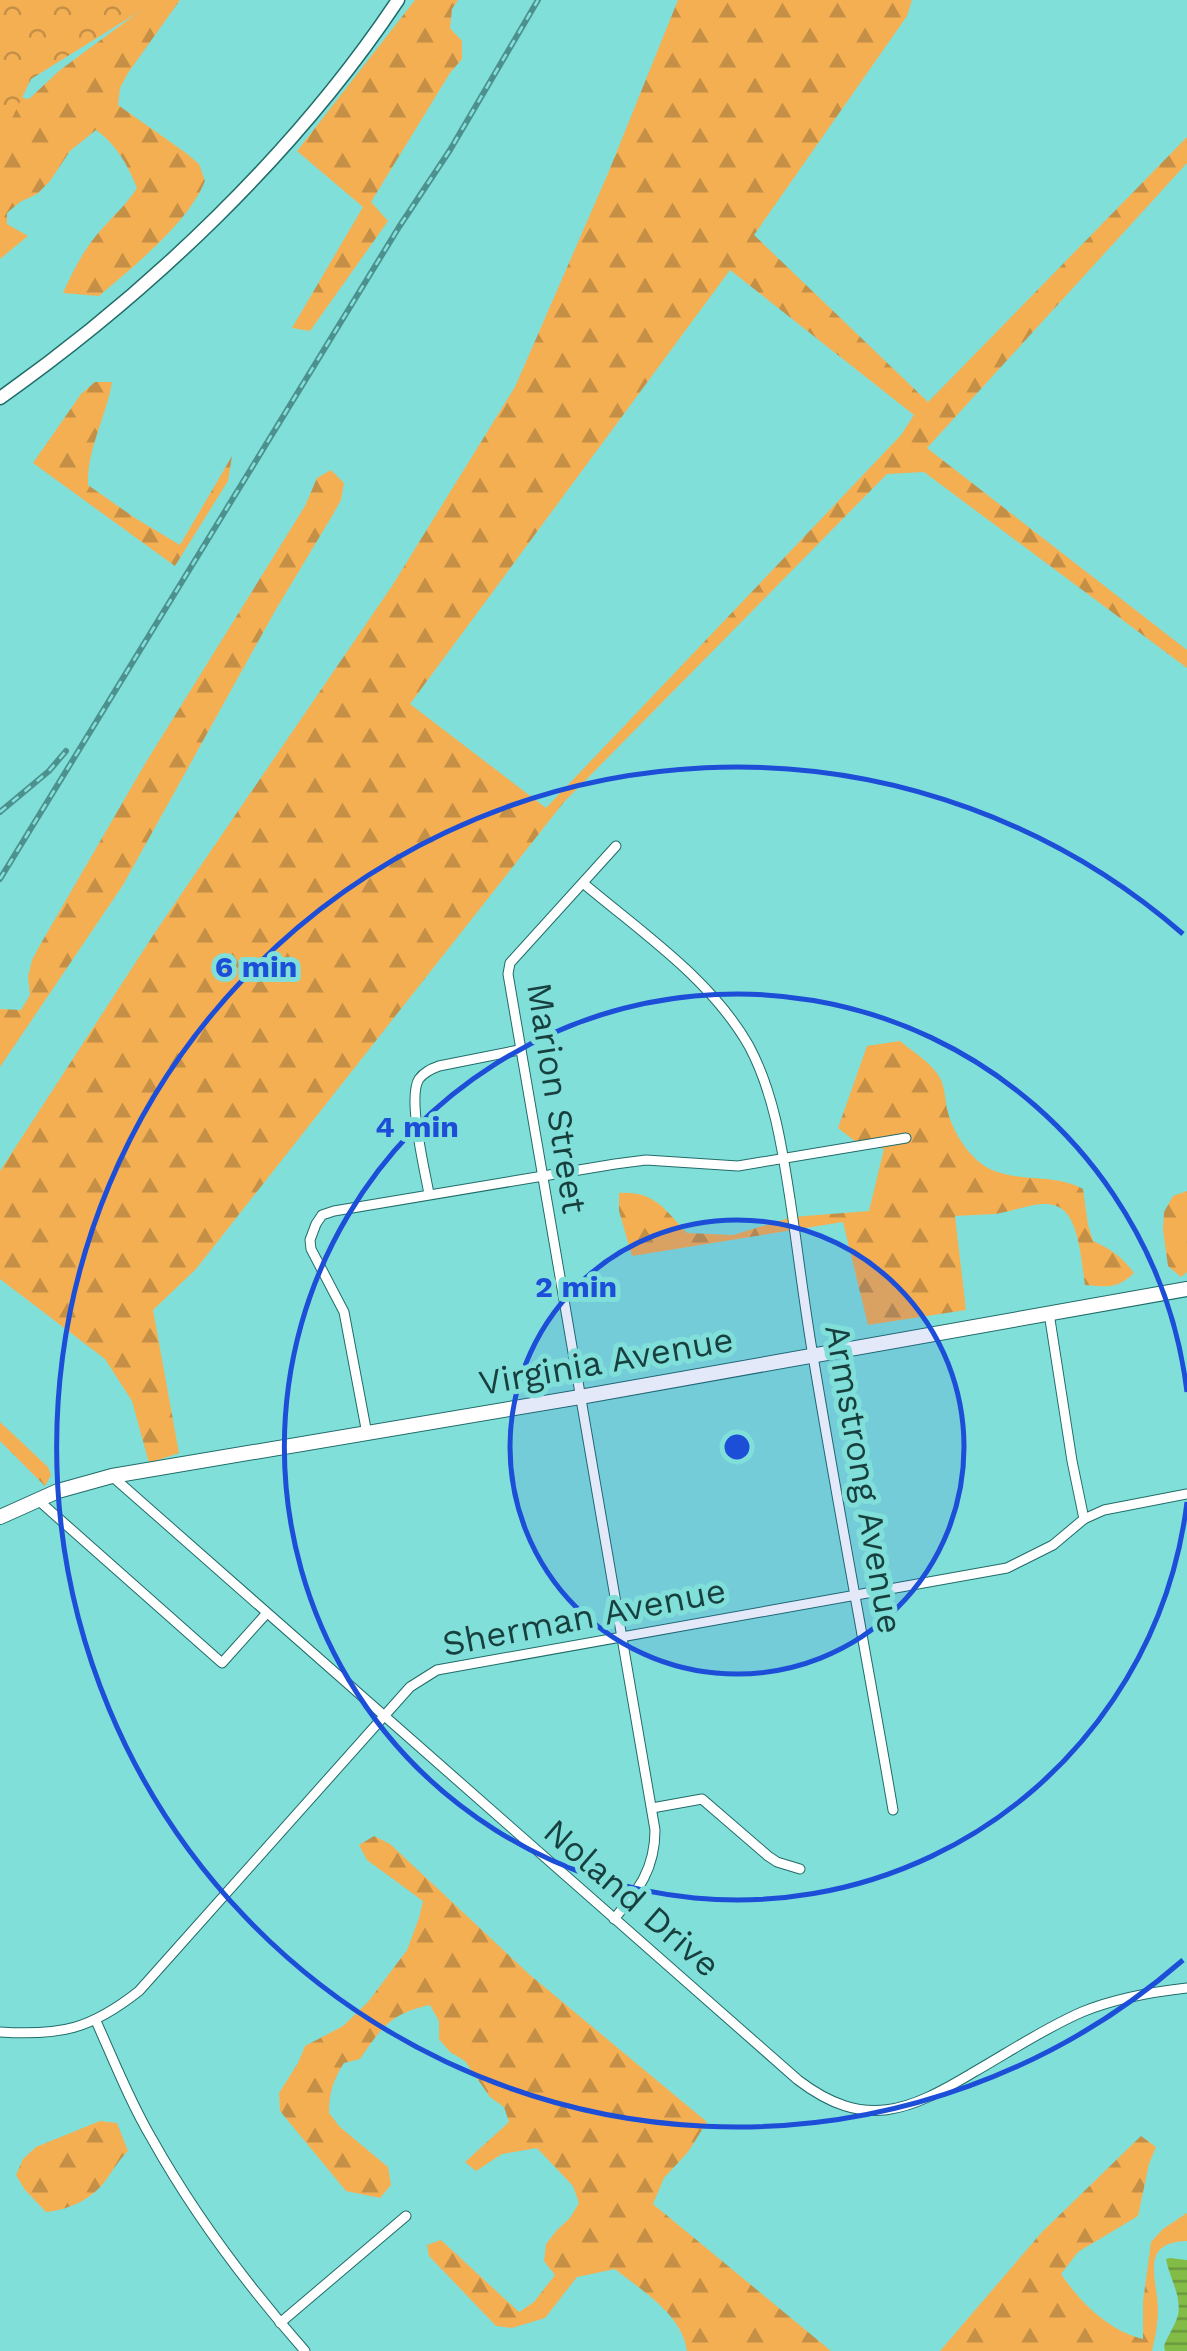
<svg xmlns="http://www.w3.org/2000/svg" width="1187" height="2351" font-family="'Work Sans',sans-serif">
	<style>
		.forest { fill: url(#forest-firs); fill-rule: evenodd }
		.park { fill: url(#park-crowns) }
		.water { fill: url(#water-rules) }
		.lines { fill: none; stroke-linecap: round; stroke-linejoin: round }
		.minor-casing { stroke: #206c69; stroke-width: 11 }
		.secondary-casing { stroke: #206c69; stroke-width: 15 }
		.primary-casing { stroke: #206c69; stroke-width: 16 }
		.minor { stroke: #fff; stroke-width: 9 }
		.secondary { stroke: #fff; stroke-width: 12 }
		.primary { stroke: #fff; stroke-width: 14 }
		.rail-casing { stroke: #4d918e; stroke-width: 6 }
		.rail { stroke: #81dfda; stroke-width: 2.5; stroke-dasharray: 8; stroke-linecap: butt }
		.ring { fill: none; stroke: #1d4ed8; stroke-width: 5 }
		.labels { text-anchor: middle; stroke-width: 10; stroke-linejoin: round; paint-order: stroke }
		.street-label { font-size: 35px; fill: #173f3e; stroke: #81dfda }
		.centre { fill: #1d4ed8; stroke: #81dfda; stroke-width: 5 }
		.ring-label { font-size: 30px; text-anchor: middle; font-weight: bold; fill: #1d4ed8; stroke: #81dfda; stroke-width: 10; stroke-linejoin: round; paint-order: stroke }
	</style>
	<defs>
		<pattern id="forest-firs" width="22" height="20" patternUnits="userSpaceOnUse" patternTransform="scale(2.5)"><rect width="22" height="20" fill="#f4af53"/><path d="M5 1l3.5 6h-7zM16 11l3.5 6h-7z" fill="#c59046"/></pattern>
		<pattern id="park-crowns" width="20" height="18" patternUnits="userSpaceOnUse" patternTransform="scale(2.5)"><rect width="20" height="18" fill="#f4af53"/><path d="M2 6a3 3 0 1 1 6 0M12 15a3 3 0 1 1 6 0" fill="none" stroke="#c59046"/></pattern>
		<pattern id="water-rules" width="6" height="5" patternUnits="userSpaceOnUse" patternTransform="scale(2.5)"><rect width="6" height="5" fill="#83bb47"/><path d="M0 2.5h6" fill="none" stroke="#6a993d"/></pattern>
	</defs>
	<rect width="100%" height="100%" fill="#81dfda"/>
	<g class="forest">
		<path d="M155 0H180L128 73 120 88 118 105 186 153 199 164 205 181C188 223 134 266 99 296L63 293C73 271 84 249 100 231 113 216 127 204 137 188 128 165 116 144 96 130L70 151 50 181 37 194 20 202 7 213V224L28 236 0 259V84L10 95 29 99 60 70Z"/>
		<polygon points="415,0 458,0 452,9 450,28 462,41 462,59 450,73 371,202 388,221 310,331 292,328 363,207 297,151"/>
		<path d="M678 0H912L907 16 754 235 928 402 1187 137V163L927 448 1187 650V668L924 472 887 474 564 802 196 1269 153 1310 179 1453 149 1463 132 1401 105 1359 0 1279V1171L156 931 392 586 515 387 609 171ZM730 270 914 415 901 435 546 808 410 704Z"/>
		<path d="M95 382H112C106 418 87 448 88 485L135 518 180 545 232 456 228 481 175 566 33 463 81 394Z"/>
		<polygon points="331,470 344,483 341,500 332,516 275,611 123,885 0,1067 0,1009 21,1010 30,995 28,977 32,960 40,945 146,762 305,506 317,478"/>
		<path d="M900 1041C913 1052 932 1063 940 1078 945 1087 945 1099 947 1109 952 1129 963 1148 979 1162 1009 1186 1052 1171 1083 1189L1088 1225 1093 1241C1111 1249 1122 1257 1134 1273 1117 1289 1108 1287 1085 1285 1082 1267 1081 1247 1075 1230 1062 1186 1025 1210 995 1214 981 1215 968 1215 955 1216L966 1310 868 1325 843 1222 632 1256 619 1211V1193C655 1191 664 1209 687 1233L733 1235 792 1217 869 1211 884 1149 856 1142 838 1128 867 1046Z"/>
		<polygon points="1187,1191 1187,1272 1181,1277 1168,1266 1163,1230 1164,1212 1173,1196"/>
		<polygon points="0,1422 48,1467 51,1475 45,1486 0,1441"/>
		<path d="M374 1836 390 1844 530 1975 707 2122 688 2152 664 2178 653 2204 831 2351H687C682 2314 642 2291 615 2269L577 2277 545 2318 512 2328 496 2326 429 2256 427 2245 441 2240 519 2312 534 2302 555 2275 544 2261 546 2244 557 2230 570 2218 579 2203 573 2186 537 2148 502 2154 476 2171 465 2162 509 2122 504 2107 490 2097 465 2061 450 2052 439 2039V2021L430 2005C391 2013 381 2028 360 2059L344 2063C333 2080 329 2093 329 2113L340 2127 388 2167 391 2185 380 2198 346 2191 280 2111 279 2093 298 2063 305 2046 343 2026 368 2002 407 1950 419 1918 423 1901 367 1860 359 1845Z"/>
		<path d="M100 2121 117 2123 128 2151C119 2160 115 2167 108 2177 95 2198 69 2210 46 2212L25 2190 16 2175 23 2159 36 2147Z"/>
		<path d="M1141 2136 1156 2147 1149 2164 1138 2216 1078 2252 1061 2274C1080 2302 1109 2331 1143 2339V2302L1151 2242 1163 2229 1187 2213V2241C1138 2242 1158 2280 1158 2310 1158 2324 1155 2338 1152 2351H940L1042 2232Z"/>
	</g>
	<polygon class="park" points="0,0 158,0 31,79 0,143"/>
	<path class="water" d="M1170 2258 1187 2260V2351H1165L1164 2346C1168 2335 1175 2326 1178 2315 1182 2296 1169 2277 1166 2259Z"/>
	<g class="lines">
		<defs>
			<g id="minor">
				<path d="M583 883C641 932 711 979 749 1046 774 1093 782 1147 790 1199 798 1251 804 1304 813 1356 838 1507 867 1658 893 1810"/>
				<path d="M429 1194C425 1171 407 1097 419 1079 424 1072 431 1069 439 1066L519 1050"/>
				<polyline points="1049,1313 1072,1461 1084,1519"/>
				<polyline points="367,1434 344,1312 311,1249 310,1240 316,1224 322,1215 334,1211 615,1164 646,1160 738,1166 906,1138"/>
				<path d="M113 1477 798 2080C865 2131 909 2111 974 2072 1009 2052 1045 2028 1082 2012 1116 1998 1151 1992 1187 1988"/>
				<polyline points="38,1500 222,1663 266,1614"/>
				<polyline points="652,1808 702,1799 768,1856 777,1862 800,1869"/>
				<path d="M614 1919C638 1890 655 1870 655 1830L508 974 510 963 616 846"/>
				<path d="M96 2021C114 2061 130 2102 152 2139 195 2216 247 2285 305 2351"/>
				<path d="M0 2032C61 2036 91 2029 139 1991L410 1687 437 1670 1007 1568 1053 1545 1084 1519 1104 1510 1187 1494"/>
				<polyline points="280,2323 406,2216"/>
			</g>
			<path id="secondary" d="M0 398C150 292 296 153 398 0"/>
			<polyline id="primary" points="0,1517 58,1491 112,1476 580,1397 1187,1289"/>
		</defs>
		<use href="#minor" class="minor-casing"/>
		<use href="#secondary" class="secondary-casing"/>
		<use href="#primary" class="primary-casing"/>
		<use href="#minor" class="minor"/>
		<use href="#secondary" class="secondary"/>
		<use href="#primary" class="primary"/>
		<defs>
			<g id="rail">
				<polyline points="0,812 49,771 66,751"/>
				<polyline points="0,879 399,227 450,150 538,0"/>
			</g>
		</defs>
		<use href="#rail" class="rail-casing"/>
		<use href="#rail" class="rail"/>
	</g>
	<circle cx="737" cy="1447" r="227" fill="#1d4ed8" fill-opacity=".12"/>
	<g class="ring">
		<circle cx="737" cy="1447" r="227"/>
		<path d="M1187 1502A453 453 0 1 1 1187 1392"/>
		<path d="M1183 1960A680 680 0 1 1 1183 934"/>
	</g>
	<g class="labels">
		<g class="street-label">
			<text transform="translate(557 1098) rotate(81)" y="12">Marion Street</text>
			<text transform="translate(606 1361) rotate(-10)" y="12">Virginia Avenue</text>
			<text transform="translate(864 1479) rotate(80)" y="12">Armstrong Avenue</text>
			<text transform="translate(584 1617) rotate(-11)" y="12">Sherman Avenue</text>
			<text transform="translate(632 1898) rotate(41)" y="12">Noland Drive</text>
		</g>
	</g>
	<circle cx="737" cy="1447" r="15" class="centre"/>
	<g class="ring-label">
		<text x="256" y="977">6 min</text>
		<text x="417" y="1137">4 min</text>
		<text x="576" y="1297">2 min</text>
	</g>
</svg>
